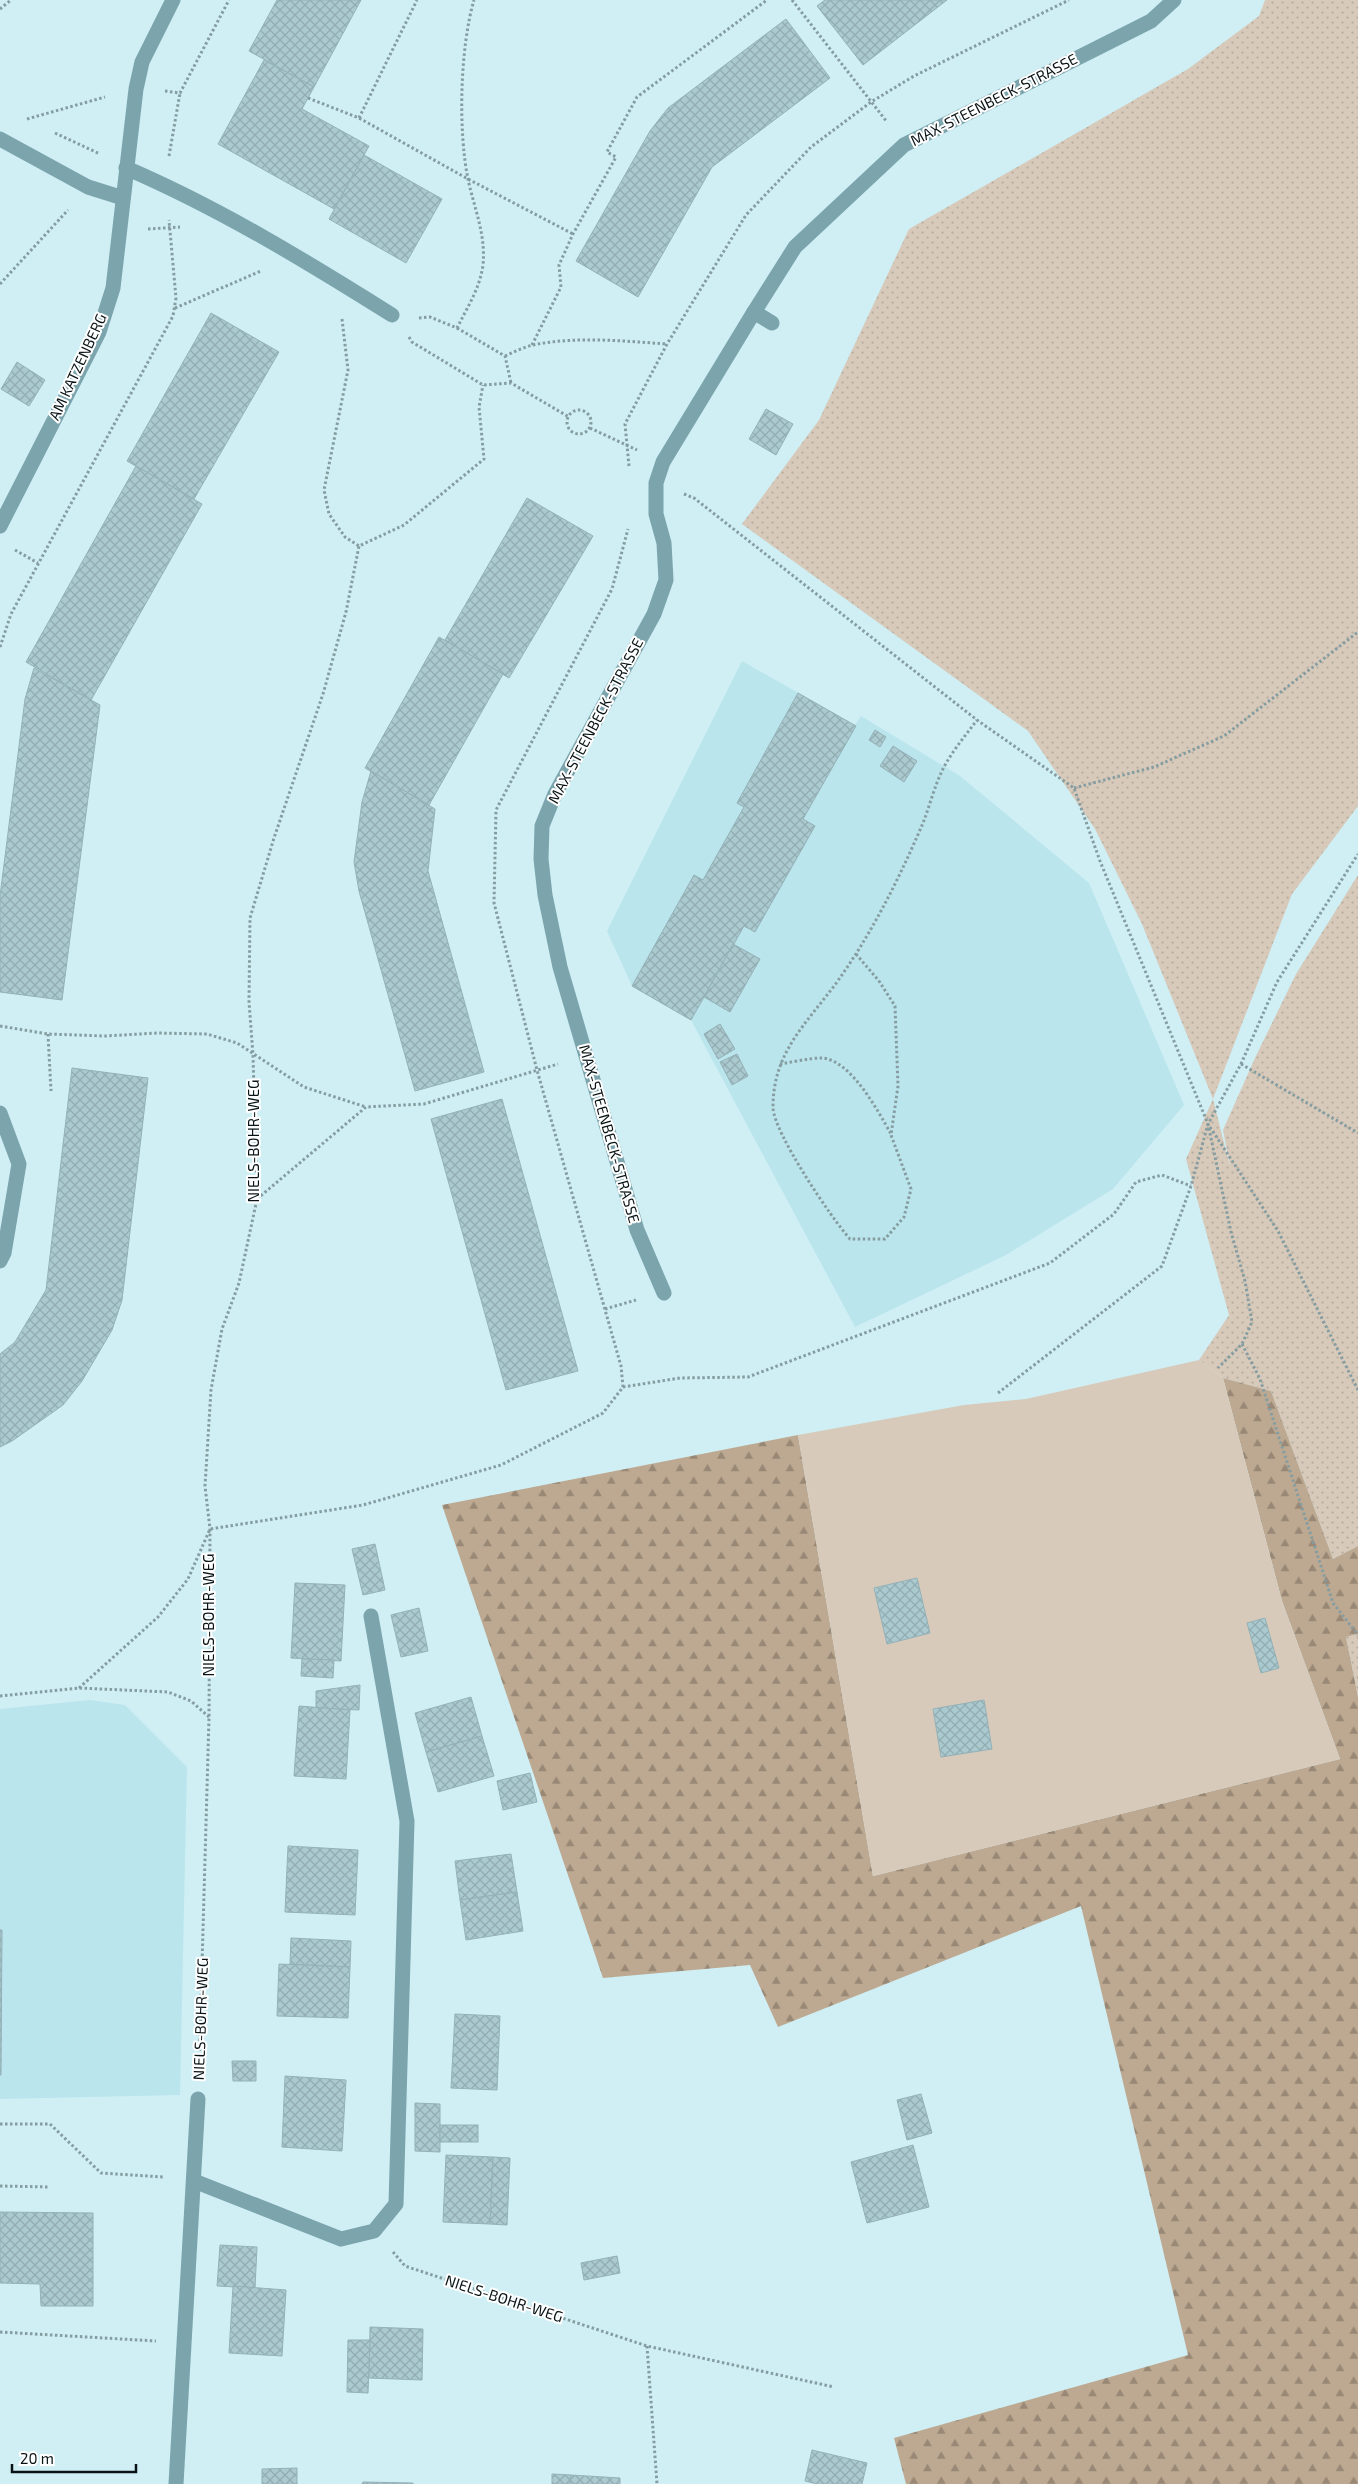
<svg xmlns="http://www.w3.org/2000/svg" width="1358" height="2484" font-family="'Exo 2',sans-serif">
	<style>
		.built { fill: #bbe5ec }
		.grass { fill: url(#grass-dots) }
		.forest { fill: url(#forest-firs) }
		.garden { fill: #d7caba }
		.building { fill: url(#building-cross-hatch); stroke: #93b1b7 }
		.lines { fill: none; stroke-linecap: round; stroke-linejoin: round }
		.path { stroke: #859da1; stroke-width: 3; stroke-dasharray: 2.5 2.5; stroke-linecap: butt }
		.lane { stroke: #7ca4ac; stroke-width: 15 }
		.street { stroke: #7ca4ac; stroke-width: 15 }
		.labels { text-anchor: middle; stroke-width: 4; stroke-linejoin: round; paint-order: stroke }
		.street-label { font-size: 15px; fill: #081315; stroke: #fff }
	</style>
	<defs>
		<pattern id="grass-dots" width="8" height="8" patternUnits="userSpaceOnUse" patternTransform="scale(1.25)"><rect width="8" height="8" fill="#d7caba"/><path d="M2 2h.1M6 6h.1" fill="none" stroke="#b7ad9f" stroke-width="1.8" stroke-linecap="round"/></pattern>
		<pattern id="forest-firs" width="22" height="20" patternUnits="userSpaceOnUse" patternTransform="scale(1.25)"><rect width="22" height="20" fill="#bda991"/><path d="M5 1l3.5 6h-7zM16 11l3.5 6h-7z" fill="#988875"/></pattern>
		<pattern id="building-cross-hatch" width="8" height="8" patternUnits="userSpaceOnUse" patternTransform="scale(1.25)"><rect width="8" height="8" fill="#abcad0"/><path d="M0 0l8 8M0 8l8-8" fill="none" stroke="#92adb2"/></pattern>
	</defs>
	<rect width="100%" height="100%" fill="#cfeff5"/>
	<g class="built">
		<polygon points="742,661 855,725 861,716 960,776 1089,883 1184,1105 1113,1189 1006,1255 855,1327 691,1020 632,986 607,931"/>
		<polygon points="90,1700 125,1705 187,1767 180,2095 0,2099 0,1709"/>
	</g>
	<g class="grass">
		<polygon points="1265,0 1358,0 1358,806 1292,894 1213,1099 1230,1167 1223,1130 1255,1058 1296,974 1358,875 1358,1546 1333,1559 1271,1391 1223,1378 1199,1360 1229,1315 1186,1159 1213,1099 1142,924 1095,829 1028,731 742,524 819,420 909,229 1188,69 1259,16"/>
		<polygon points="1358,1634 1358,1697 1346,1637"/>
	</g>
	<polygon class="forest" points="1223,1378 1271,1391 1333,1559 1358,1546 1358,1634 1346,1637 1358,1697 1358,2484 906,2484 894,2438 1188,2355 1081,1906 778,2027 750,1965 603,1978 442,1505 798,1435 873,1876 1340,1759 1282,1601"/>
	<polygon class="garden" points="1199,1360 1223,1378 1282,1601 1340,1759 873,1876 798,1435 964,1405 1026,1399"/>
	<g class="building">
		<polygon points="277,0 361,0 314,87 249,51"/>
		<polygon points="825,0 947,0 863,65 817,6"/>
		<polygon points="786,19 830,78 712,167 638,297 576,261 650,131 668,108"/>
		<polygon points="264,60 314,87 302,109 369,146 334,209 218,144"/>
		<polygon points="364,155 442,199 406,263 329,219"/>
		<polygon points="211,313 279,352 194,499 127,461"/>
		<polygon points="17,362 45,380 29,406 1,389"/>
		<polygon points="766,409 793,424 776,455 749,439"/>
		<polygon points="136,466 202,504 91,700 26,662"/>
		<polygon points="527,498 593,536 509,678 445,640"/>
		<polygon points="439,637 503,674 429,805 365,768"/>
		<polygon points="34,668 100,705 62,1000 0,992 0,896 25,699"/>
		<polygon points="798,693 856,726 803,819 815,826 755,932 744,926 691,1020 632,986 694,875 703,880 744,807 737,803"/>
		<polygon points="875,730 886,737 880,747 869,740"/>
		<polygon points="893,746 917,761 904,782 880,766"/>
		<polygon points="371,771 435,809 428,871 484,1072 415,1091 359,891 354,862 362,802"/>
		<polygon points="733,944 760,959 730,1012 704,997"/>
		<polygon points="720,1024 735,1049 718,1059 704,1034"/>
		<polygon points="737,1054 748,1076 732,1085 720,1062"/>
		<polygon points="72,1068 148,1078 122,1300 112,1330 82,1381 63,1405 12,1441 0,1447 0,1354 15,1342 46,1290"/>
		<polygon points="502,1099 578,1371 506,1390 431,1119"/>
		<polygon points="375,1544 385,1590 363,1595 352,1549"/>
		<polygon points="917,1578 930,1633 887,1644 874,1588"/>
		<polygon points="295,1583 345,1585 341,1661 291,1658"/>
		<polygon points="419,1608 428,1651 401,1657 391,1615"/>
		<polygon points="1265,1618 1279,1668 1261,1673 1247,1623"/>
		<polygon points="302,1659 334,1660 333,1678 301,1676"/>
		<polygon points="360,1685 359,1710 316,1708 316,1691"/>
		<polygon points="471,1697 482,1736 426,1752 415,1713"/>
		<polygon points="984,1700 992,1749 941,1757 933,1709"/>
		<polygon points="299,1706 350,1710 346,1779 294,1776"/>
		<polygon points="482,1736 494,1776 438,1792 426,1752"/>
		<polygon points="530,1773 537,1802 503,1810 497,1781"/>
		<polygon points="288,1846 358,1850 355,1915 285,1912"/>
		<polygon points="511,1854 517,1892 460,1900 455,1861"/>
		<polygon points="517,1892 523,1931 466,1940 460,1900"/>
		<polygon points="0,1930 2,1930 1,2075 0,2075"/>
		<polygon points="291,1938 351,1941 350,1967 290,1964"/>
		<polygon points="279,1964 350,1967 348,2018 277,2016"/>
		<polygon points="455,2014 500,2016 497,2090 451,2088"/>
		<polygon points="232,2061 256,2061 256,2081 233,2081"/>
		<polygon points="285,2076 346,2080 342,2151 282,2147"/>
		<polygon points="921,2094 932,2133 907,2140 897,2100"/>
		<polygon points="415,2103 440,2104 440,2152 415,2151"/>
		<rect x="440" y="2125" width="38" height="17"/>
		<polygon points="913,2145 929,2207 867,2223 851,2162"/>
		<polygon points="446,2155 493,2157 490,2224 443,2222"/>
		<polygon points="493,2157 510,2158 507,2225 490,2224"/>
		<polygon points="0,2212 93,2213 93,2306 41,2306 40,2284 0,2283"/>
		<polygon points="220,2245 257,2247 255,2288 217,2286"/>
		<polygon points="617,2256 620,2273 584,2280 581,2263"/>
		<polygon points="233,2286 286,2290 282,2356 229,2353"/>
		<polygon points="370,2327 423,2329 422,2380 369,2378"/>
		<polygon points="348,2340 370,2340 368,2393 347,2392"/>
		<polygon points="812,2450 867,2463 862,2484 817,2484 805,2481"/>
		<polygon points="297,2468 297,2484 262,2484 262,2469"/>
		<polygon points="552,2474 571,2475 570,2484 552,2484"/>
		<polygon points="571,2475 620,2478 620,2484 570,2484"/>
		<polygon points="363,2482 413,2483 413,2484 362,2484"/>
	</g>
	<g class="lines">
		<g class="path">
			<polyline points="792,0 887,122"/>
			<polyline points="0,9 11,0"/>
			<polyline points="165,91 180,93 229,0"/>
			<polyline points="308,98 359,118 468,179 573,234"/>
			<polyline points="359,118 417,0"/>
			<polyline points="27,119 105,97"/>
			<polyline points="55,133 100,154"/>
			<polyline points="169,156 180,93"/>
			<polyline points="148,229 180,227"/>
			<polyline points="0,284 68,210"/>
			<polyline points="175,308 261,271"/>
			<path d="M419 318 430 317 457 328C467 308 480 288 483 265 486 234 474 208 468 179 458 130 460 48 474 0"/>
			<polyline points="342,319 348,370 324,490 329,514 345,537 359,546 404,525 484,459 479,407 483,385"/>
			<polyline points="457,328 505,356 511,383"/>
			<polyline points="409,337 412,342 483,385 511,383 569,417"/>
			<polyline points="532,345 561,287 559,265 573,234 616,157 607,152 637,97 767,0"/>
			<path d="M505 356C514 352 524 347 533 345 577 336 623 341 667 344"/>
			<circle cx="579" cy="422" r="12"/>
			<polyline points="590,428 637,450"/>
			<polyline points="629,466 625,424 667,344 746,215 811,147 871,102 914,76 1069,0"/>
			<polyline points="684,494 694,498 977,720 1074,788 1100,861 1208,1124 1231,1232 1245,1281 1252,1322 1242,1344 1218,1368"/>
			<polyline points="15,550 38,563"/>
			<polyline points="0,647 11,614 173,316 176,298 169,220"/>
			<polyline points="1074,788 1154,767 1224,736 1358,632"/>
			<path d="M856 954 879 981 895 1006 898 1086 891 1135 911 1189 904 1217 885 1239H850C832 1219 773 1132 773 1107 773 1052 807 1023 837 982 872 933 899 879 923 823 930 805 935 784 944 767 953 750 966 735 977 720"/>
			<polyline points="0,1026 48,1034 105,1036 157,1033 207,1034 237,1043 304,1087 366,1107"/>
			<polyline points="48,1034 51,1091"/>
			<path d="M780 1064C793 1062 809 1058 822 1058 851 1060 878 1111 891 1134"/>
			<polyline points="1241,1064 1358,1133"/>
			<polyline points="1210,1127 1278,1231 1358,1390"/>
			<polyline points="257,1199 366,1107 424,1104 558,1064"/>
			<polyline points="605,1309 636,1300"/>
			<polyline points="1242,1344 1260,1379 1333,1603 1358,1635"/>
			<polyline points="623,1387 680,1378 748,1377 1050,1263 1114,1214 1136,1182 1162,1175 1191,1186"/>
			<polyline points="998,1393 1162,1266 1191,1186 1208,1124 1241,1064 1277,982 1358,854"/>
			<polyline points="79,1688 158,1617 188,1579 210,1529 363,1505 501,1465 603,1413 623,1387 621,1366 537,1070 494,903 496,810 612,589 628,529"/>
			<polyline points="0,1696 79,1688 168,1692 191,1701 209,1717"/>
			<polyline points="199,2071 209,1718 210,1529 205,1486 211,1390 222,1329 239,1283 257,1199 253,1055 249,1002 250,918 274,838 323,694 346,612 359,546"/>
			<polyline points="0,2124 50,2124 101,2173 163,2177"/>
			<polyline points="0,2186 49,2187"/>
			<polyline points="393,2252 405,2266 647,2346 834,2387"/>
			<polyline points="0,2332 156,2341"/>
			<polyline points="647,2346 657,2484"/>
		</g>
		<g class="lane">
			<polyline points="0,139 88,187 123,198"/>
			<path d="M126 168C219 208 306 261 392 315"/>
			<polyline points="664,1293 637,1230 560,967 545,895 541,859 542,826 555,794 654,614 666,580 664,543 656,514 656,483 663,462 754,312"/>
		</g>
		<g class="street">
			<polyline points="772,323 754,312 795,247 904,145 1151,21 1174,0"/>
			<polyline points="0,526 99,332 113,288 136,89 142,62 173,0"/>
			<polyline points="0,1113 19,1164 4,1253 0,1261"/>
			<polyline points="194,2181 341,2239 374,2231 396,2204 407,1821 371,1616"/>
			<polyline points="176,2484 198,2099"/>
		</g>
	</g>
	<g class="labels">
		<g class="street-label">
			<text transform="translate(994 100) rotate(-27)" y="5">MAX-STEENBECK-STRASSE</text>
			<text transform="translate(78 367) rotate(-65)" y="5">AM KATZENBERG</text>
			<text transform="translate(596 721) rotate(-62)" y="5">MAX-STEENBECK-STRASSE</text>
			<text transform="translate(609 1134) rotate(74)" y="5">MAX-STEENBECK-STRASSE</text>
			<text transform="translate(254 1141) rotate(-90)" y="5">NIELS-BOHR-WEG</text>
			<text transform="translate(209 1615) rotate(-90)" y="5">NIELS-BOHR-WEG</text>
			<text transform="translate(201 2019) rotate(-88)" y="5">NIELS-BOHR-WEG</text>
			<text transform="translate(504 2299) rotate(18)" y="5">NIELS-BOHR-WEG</text>
		</g>
	</g>
	<path d="M12 2464v8h124v-8" fill="none" stroke="#081315" stroke-width="2.5"/>
	<text x="20" y="2464" font-size="15" fill="#081315" stroke="#ffffff" stroke-width="4" paint-order="stroke">20 m</text>
</svg>
